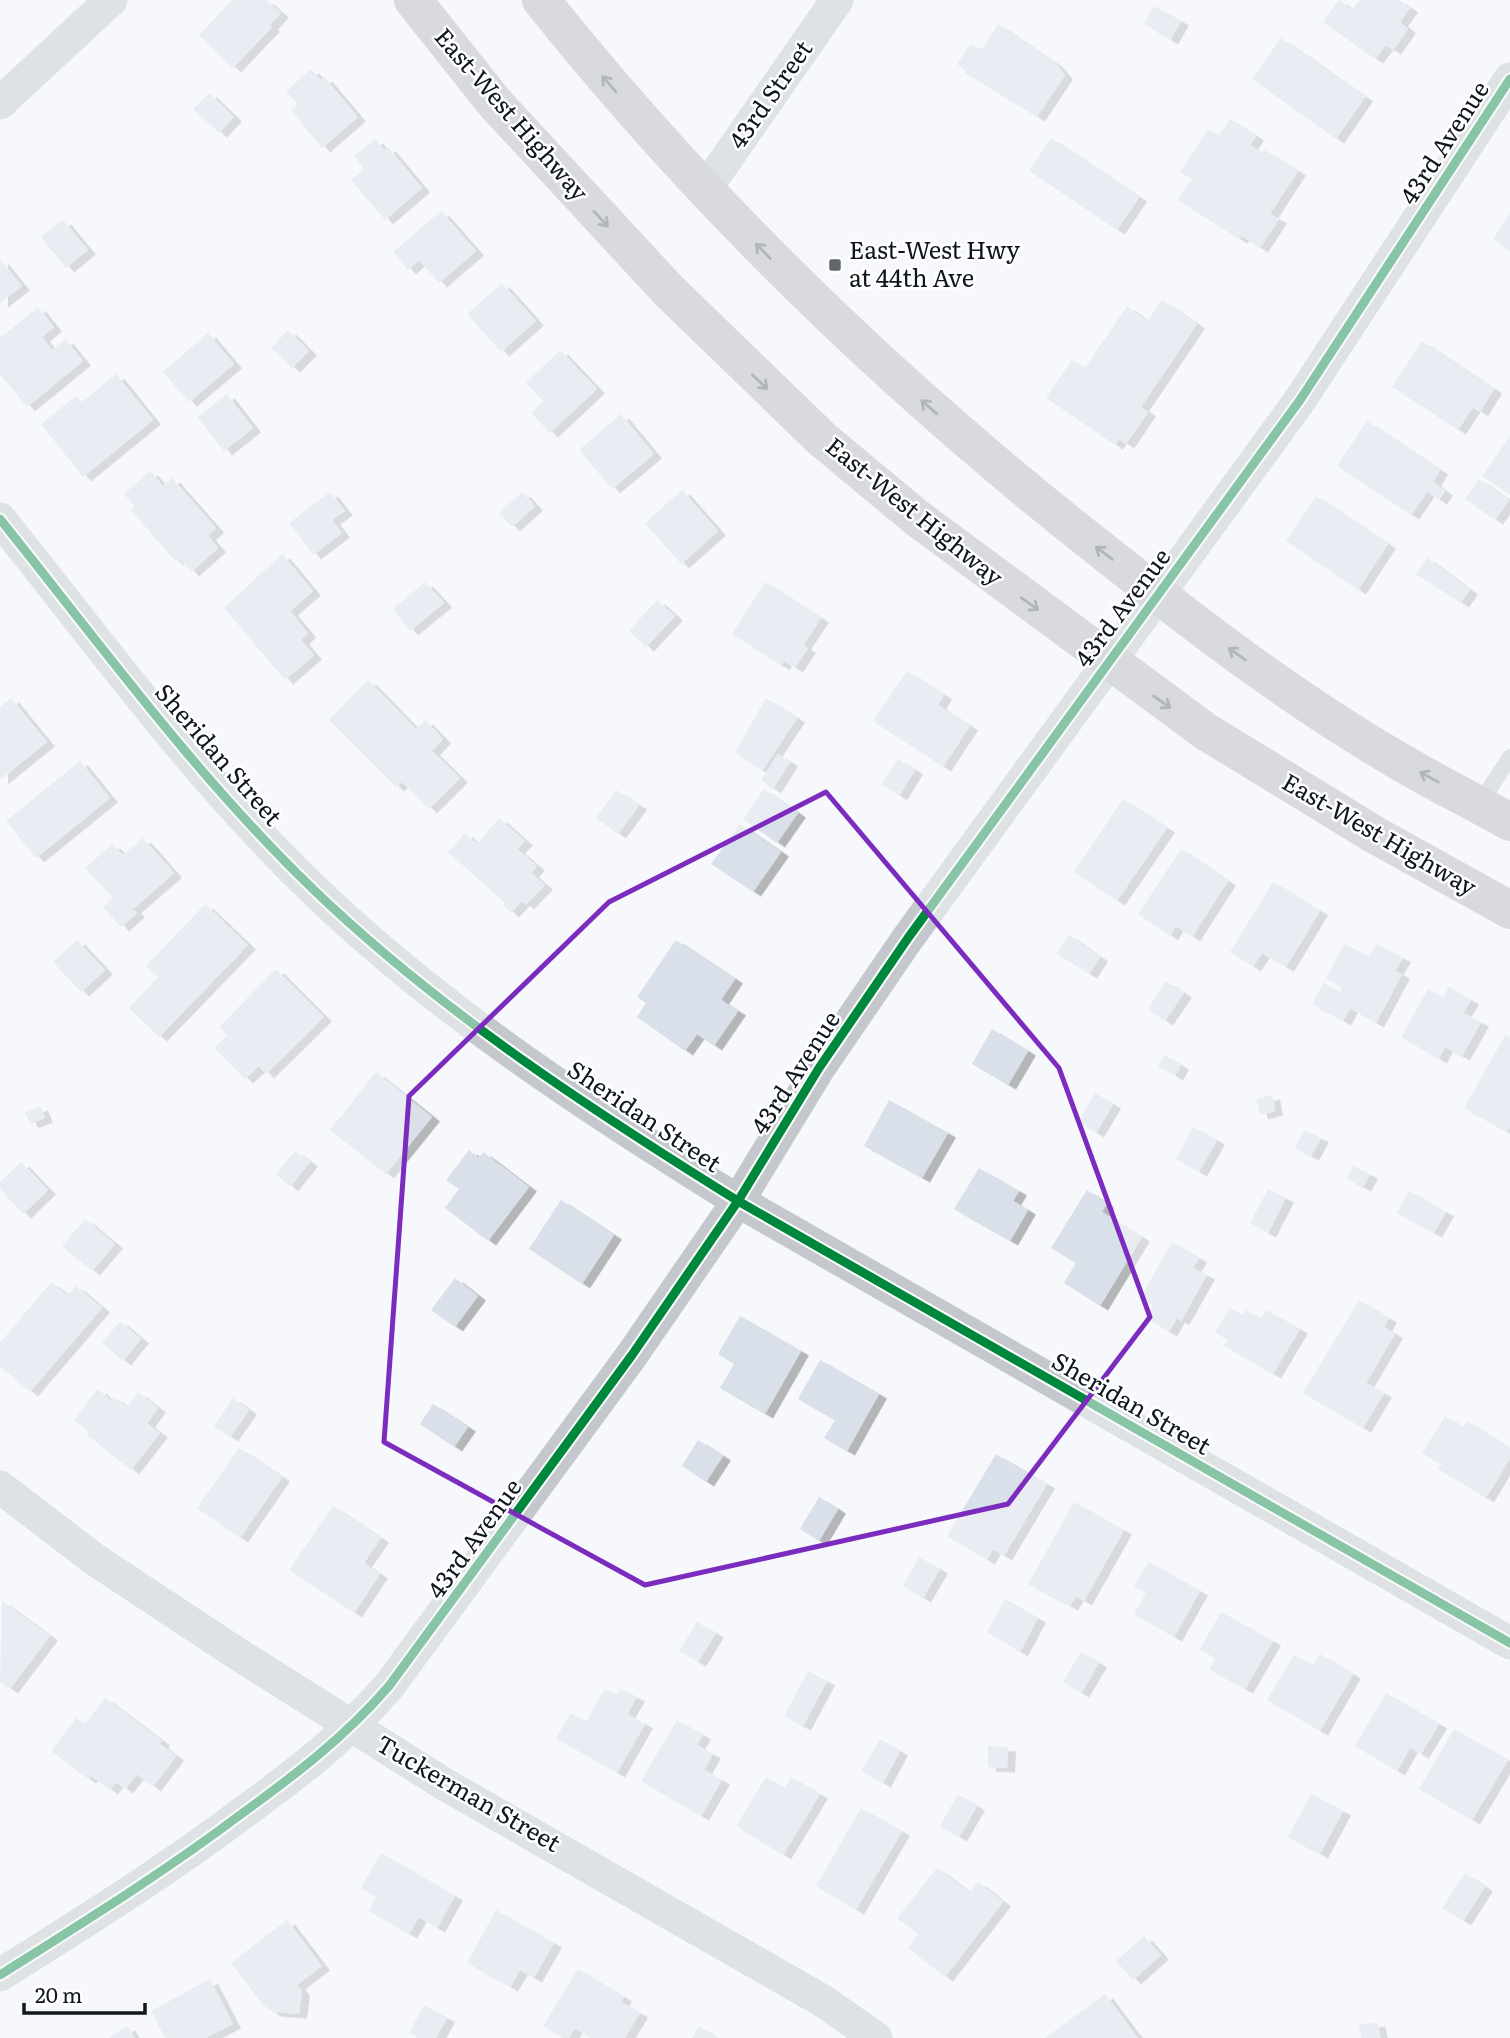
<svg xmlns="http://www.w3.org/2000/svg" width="1510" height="2038" font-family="Literata,serif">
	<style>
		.building { fill: #d9e0e9; filter: url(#shadow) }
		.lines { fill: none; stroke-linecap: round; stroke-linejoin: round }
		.lane { stroke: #c4c7cb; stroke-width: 16 }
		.street { stroke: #c4c7cb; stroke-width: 33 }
		.primary { stroke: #b3b7bb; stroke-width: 38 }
		.cycleway-casing { stroke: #fff; stroke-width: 13 }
		.cycleway { stroke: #00873e; stroke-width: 9 }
		.oneway { stroke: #61666c }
		.marked { fill: none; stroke: #7b2cbf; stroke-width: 5; stroke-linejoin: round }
		.poi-dot { fill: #60656b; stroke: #fff; stroke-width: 2.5 }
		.labels { text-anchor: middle; stroke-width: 5; stroke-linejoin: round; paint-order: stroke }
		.street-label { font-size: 24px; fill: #0f161e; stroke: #fff }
		.poi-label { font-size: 24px; fill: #0f161e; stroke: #fff; text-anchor: start }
	</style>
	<defs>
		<filter id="shadow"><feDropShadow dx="8" dy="4.5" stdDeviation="0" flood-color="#0004"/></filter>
	</defs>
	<rect width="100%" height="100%" fill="#f6f8fb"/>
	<g class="building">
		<polygon points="232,0 266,0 281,13 270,25 272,27 233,68 199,35"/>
		<polygon points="1339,0 1352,10 1360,0 1399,0 1410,8 1400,22 1408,29 1393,50 1386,45 1375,59 1323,22"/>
		<polygon points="1154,6 1181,21 1170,40 1144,24"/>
		<polygon points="998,24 1055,63 1065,75 1037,117 965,73 966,71 957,64 971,43 981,51"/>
		<polygon points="1281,38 1365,97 1336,139 1252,79"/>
		<polygon points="311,69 321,80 324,77 358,117 322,148 291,110 298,104 286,91"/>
		<polygon points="209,93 234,117 219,133 193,109"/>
		<polygon points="1230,119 1256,136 1250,145 1263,153 1265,150 1298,171 1270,214 1279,219 1260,248 1242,236 1239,239 1178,200 1192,179 1180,172 1208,129 1219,136"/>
		<polygon points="1051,138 1139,197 1117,230 1029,171"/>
		<polygon points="375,139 384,150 388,147 422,188 385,220 351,180 364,169 354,156"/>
		<polygon points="441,211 476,251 439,283 419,260 408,270 393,252"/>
		<polygon points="1510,214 1510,251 1493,239"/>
		<polygon points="63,220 88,250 66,268 41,237"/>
		<polygon points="0,259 22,286 0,303"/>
		<polygon points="502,283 536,321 501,352 467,314"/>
		<polygon points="1162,300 1197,324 1141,407 1148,412 1126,444 1119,439 1115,445 1046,398 1072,360 1085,368 1127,306 1147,321"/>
		<polygon points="38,307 54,327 42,337 52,350 65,339 83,361 27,407 0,374 0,338"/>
		<polygon points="288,330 309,351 292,368 271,348"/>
		<polygon points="208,333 234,364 189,402 163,372"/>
		<polygon points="1422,341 1494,389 1480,412 1473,407 1458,430 1392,387"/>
		<polygon points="560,350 597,389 550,433 531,413 543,401 526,383"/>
		<polygon points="116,374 153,420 83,477 41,424 76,396 82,402"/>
		<polygon points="227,394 253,428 224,451 197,417"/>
		<polygon points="621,414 654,454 612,489 579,450"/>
		<polygon points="1367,421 1440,470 1433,482 1445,491 1439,500 1427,492 1411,515 1337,466"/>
		<polygon points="1510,436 1510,495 1482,476"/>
		<polygon points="150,471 163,486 172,478 216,528 208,536 218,548 191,572 179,558 175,561 131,510 135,507 124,494"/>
		<polygon points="1479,479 1509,500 1495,520 1465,499"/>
		<polygon points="682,490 718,531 681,564 645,523"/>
		<polygon points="330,492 345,511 332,520 342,533 313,555 289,523"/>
		<polygon points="522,492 535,506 512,527 499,513"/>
		<polygon points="1316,496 1388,544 1358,590 1286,541"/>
		<polygon points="282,554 313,591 290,611 308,633 301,640 314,655 285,680 224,608"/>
		<polygon points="1427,558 1470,590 1461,603 1416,574"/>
		<polygon points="425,582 444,603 410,631 393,609"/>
		<polygon points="765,582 821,618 803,645 808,648 795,668 784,661 782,666 732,634"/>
		<polygon points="657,600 675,616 646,647 629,631"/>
		<polygon points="907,671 944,695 938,705 970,726 943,767 873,721"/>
		<polygon points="368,680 416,729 425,720 443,739 432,751 460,778 429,809 402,782 396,787 329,720"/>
		<polygon points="11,698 47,742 0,780 0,707"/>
		<polygon points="766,698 797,718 762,771 735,752"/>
		<polygon points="778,754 790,762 773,789 761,780"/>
		<polygon points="898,759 915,770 899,796 882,784"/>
		<polygon points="80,761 110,798 36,858 6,821"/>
		<polygon points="764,789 798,813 777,843 743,819"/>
		<polygon points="616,790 639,805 618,834 596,818"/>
		<polygon points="1123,799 1167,828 1117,901 1074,872"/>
		<polygon points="499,818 525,841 517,849 537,866 531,873 545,885 526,905 522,901 511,913 503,905 505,903 448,852 465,833 477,844"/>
		<polygon points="740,824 781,852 753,892 711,864"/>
		<polygon points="143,838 174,873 133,909 137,913 121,927 103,907 113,898 85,868 112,844 123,855"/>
		<polygon points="1181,849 1228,881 1192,937 1176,926 1170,936 1138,914"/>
		<polygon points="1273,882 1320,911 1286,967 1262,953 1253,967 1230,952"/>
		<polygon points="205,904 248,945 159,1037 129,1008 158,977 146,966"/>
		<polygon points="1069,935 1100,957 1089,974 1056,953"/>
		<polygon points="77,940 105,970 81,992 53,962"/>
		<polygon points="676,940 735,979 721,1000 738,1011 714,1046 697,1034 685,1051 637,1017 646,1003 637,997"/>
		<polygon points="1344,944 1369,956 1377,944 1403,958 1395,971 1402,974 1376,1023 1350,1008 1343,1021 1312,1004 1324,983 1340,992 1342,987 1326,978"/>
		<polygon points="276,969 324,1017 266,1074 259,1066 245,1079 214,1048 227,1035 219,1027"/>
		<polygon points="1166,981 1184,993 1165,1021 1148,1009"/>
		<polygon points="1449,987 1471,1000 1463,1013 1481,1022 1462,1056 1445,1047 1439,1059 1401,1037 1428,989 1443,997"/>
		<polygon points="992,1029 1028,1051 1008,1085 972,1064"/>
		<polygon points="1506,1034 1510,1037 1510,1127 1507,1132 1464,1108"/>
		<polygon points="1165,1055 1181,1065 1175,1076 1158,1066"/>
		<polygon points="376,1072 432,1117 386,1174 330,1130"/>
		<polygon points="1095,1093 1113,1104 1096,1133 1078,1122"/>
		<polygon points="1272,1095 1275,1111 1260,1115 1256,1099"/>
		<polygon points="889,1100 948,1133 922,1178 864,1146"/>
		<polygon points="40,1106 45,1118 30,1124 25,1112"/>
		<polygon points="1193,1127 1217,1140 1199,1172 1176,1159"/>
		<polygon points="1304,1130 1321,1138 1311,1156 1295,1148"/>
		<polygon points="469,1150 479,1158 483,1152 529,1187 488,1241 445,1208 459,1189 446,1180"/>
		<polygon points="295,1151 310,1162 290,1187 276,1174"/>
		<polygon points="21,1162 48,1190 23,1214 0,1189 0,1182"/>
		<polygon points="1353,1166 1370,1174 1363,1187 1347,1179"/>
		<polygon points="979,1168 1019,1191 1013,1201 1028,1210 1010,1241 954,1209"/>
		<polygon points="1268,1189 1286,1198 1268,1233 1250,1223"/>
		<polygon points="1087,1190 1107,1203 1102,1212 1142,1237 1100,1306 1064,1283 1076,1263 1051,1248"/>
		<polygon points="1409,1191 1446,1212 1434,1233 1397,1213"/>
		<polygon points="561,1200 614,1235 582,1284 529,1249"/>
		<polygon points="85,1219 115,1244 92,1271 62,1246"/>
		<polygon points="1172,1242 1199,1258 1193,1268 1207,1275 1181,1321 1177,1318 1169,1332 1146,1318 1153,1306 1140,1298"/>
		<polygon points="455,1278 478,1296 455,1327 431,1310"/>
		<polygon points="51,1282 68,1296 76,1286 102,1308 30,1392 0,1366 0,1343"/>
		<polygon points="1359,1300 1389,1318 1384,1327 1395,1334 1366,1383 1384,1393 1363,1428 1303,1393"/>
		<polygon points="1230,1308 1243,1316 1246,1310 1261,1319 1266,1310 1300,1329 1273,1374 1224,1346 1227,1340 1215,1332"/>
		<polygon points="740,1316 801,1351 765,1414 720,1388 734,1364 718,1354"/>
		<polygon points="120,1321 141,1339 123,1361 102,1343"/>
		<polygon points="820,1360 879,1394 847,1451 824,1438 835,1420 798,1399"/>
		<polygon points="98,1389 111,1401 114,1397 127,1407 138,1392 158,1408 147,1423 160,1433 131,1470 86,1434 89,1432 74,1420"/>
		<polygon points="233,1398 249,1410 230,1437 214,1426"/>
		<polygon points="433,1404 468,1427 454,1447 420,1424"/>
		<polygon points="1445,1416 1463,1427 1467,1421 1510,1448 1510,1458 1486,1498 1438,1469 1441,1464 1422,1453"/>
		<polygon points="698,1440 723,1456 706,1482 682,1466"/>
		<polygon points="239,1448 282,1477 240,1538 197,1508"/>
		<polygon points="996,1454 1047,1484 1004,1556 993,1549 987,1560 947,1536"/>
		<polygon points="819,1497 838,1509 819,1541 800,1529"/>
		<polygon points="1074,1502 1124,1530 1084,1601 1076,1596 1070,1606 1028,1584"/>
		<polygon points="333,1506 381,1538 364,1563 380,1574 354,1613 289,1570"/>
		<polygon points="919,1557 940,1569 923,1598 903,1586"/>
		<polygon points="1149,1562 1200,1591 1174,1637 1134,1614 1146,1593 1134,1586"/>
		<polygon points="1005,1599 1038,1618 1020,1652 987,1632"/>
		<polygon points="2,1601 50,1636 10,1689 0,1682"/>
		<polygon points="1221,1612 1273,1641 1245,1689 1209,1669 1215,1658 1200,1649"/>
		<polygon points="697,1622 716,1633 698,1662 679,1651"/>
		<polygon points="1081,1652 1099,1663 1081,1693 1063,1682"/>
		<polygon points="1320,1654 1353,1674 1320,1731 1267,1700 1294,1655 1313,1666"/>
		<polygon points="808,1671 827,1681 803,1726 784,1716"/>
		<polygon points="620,1688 637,1697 627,1714 645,1724 617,1773 556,1738 571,1713 586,1722 605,1689 616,1695"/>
		<polygon points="1386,1693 1439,1724 1421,1754 1410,1748 1397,1771 1355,1746"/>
		<polygon points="105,1698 162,1741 160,1744 176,1756 153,1787 137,1774 125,1789 116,1782 110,1790 91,1776 88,1779 51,1751 76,1718 85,1724"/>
		<polygon points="677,1720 703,1735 697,1745 713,1754 704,1770 722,1780 701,1816 641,1781"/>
		<polygon points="1454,1729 1508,1760 1472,1820 1419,1789"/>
		<polygon points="880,1739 900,1751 883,1783 861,1771"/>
		<polygon points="988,1746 1008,1747 1007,1768 988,1767"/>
		<polygon points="766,1777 784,1789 791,1777 820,1794 783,1855 736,1826"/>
		<polygon points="958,1794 977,1806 959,1837 940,1826"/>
		<polygon points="1311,1794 1343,1811 1320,1854 1288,1837"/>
		<polygon points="861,1808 902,1831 856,1910 816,1886"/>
		<polygon points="381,1853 455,1896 437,1928 419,1917 409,1934 369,1911 376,1897 361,1888"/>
		<polygon points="937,1868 970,1893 978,1882 1003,1902 945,1977 908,1948 918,1934 897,1918"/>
		<polygon points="1465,1873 1485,1887 1463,1921 1442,1908"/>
		<polygon points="496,1910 554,1943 534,1978 520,1970 510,1987 467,1963"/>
		<polygon points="287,1920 322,1966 297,1985 302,1991 299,2014 273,2012 263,2005 231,1963"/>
		<polygon points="1144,1936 1161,1955 1133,1980 1116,1961"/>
		<polygon points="578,1969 624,1997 621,2002 640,2013 625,2038 590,2038 575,2028 569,2038 562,2038 543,2026"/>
		<polygon points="210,1979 233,2024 206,2038 165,2038 151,2011"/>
		<polygon points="1105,1994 1138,2038 1045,2038"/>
		<polygon points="424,2005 447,2018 436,2038 418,2038 409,2033"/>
		<polygon points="1377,2022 1381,2038 1361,2038 1359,2025"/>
		<polygon points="127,2026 135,2038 109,2038"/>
		<polygon points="699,2026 718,2038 692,2038"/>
	</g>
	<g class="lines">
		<polyline class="lane" points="1479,805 1510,757"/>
		<g class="street">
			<polyline points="0,103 111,0"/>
			<polyline points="704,191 837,0"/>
			<path d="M0 519C101 645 198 779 315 891 441 1012 590 1109 738 1201L1510 1643"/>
			<polyline points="0,1487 94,1559 230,1649 444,1784 823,2001 876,2038"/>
			<path d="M0 1975C82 1923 163 1873 240 1815 295 1775 344 1738 389 1686L632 1355 738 1201 819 1068 908 938 1300 400 1510 79"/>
		</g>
		<g class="primary">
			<polyline points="413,0 494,102 668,290 822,439 917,518 1205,731 1375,835 1510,910"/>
			<path d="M541 0C706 207 896 389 1104 552 1196 625 1290 697 1392 757 1430 780 1471 800 1510 822"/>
		</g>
		<defs>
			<g id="cycleway">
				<path d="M0 519C101 645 198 779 315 891 441 1012 590 1109 738 1201L1510 1643"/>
				<path d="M0 1975C82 1923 163 1873 240 1815 295 1775 344 1738 389 1686L632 1355 738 1201 819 1068 908 938 1300 400 1510 79"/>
			</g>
		</defs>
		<use href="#cycleway" class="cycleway-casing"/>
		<use href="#cycleway" class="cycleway"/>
	</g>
	<defs><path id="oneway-shaft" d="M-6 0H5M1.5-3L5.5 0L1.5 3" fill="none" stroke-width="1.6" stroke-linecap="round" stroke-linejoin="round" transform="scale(1.75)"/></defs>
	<g class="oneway">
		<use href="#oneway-shaft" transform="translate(609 84) rotate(-131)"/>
		<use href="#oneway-shaft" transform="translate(601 219) rotate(47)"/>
		<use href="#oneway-shaft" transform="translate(763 251) rotate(-134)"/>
		<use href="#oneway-shaft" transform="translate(760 382) rotate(43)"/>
		<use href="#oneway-shaft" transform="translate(929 407) rotate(-139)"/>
		<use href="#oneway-shaft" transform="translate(1104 553) rotate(-142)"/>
		<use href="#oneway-shaft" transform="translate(1030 604) rotate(36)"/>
		<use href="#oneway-shaft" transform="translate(1237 654) rotate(-145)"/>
		<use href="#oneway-shaft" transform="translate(1162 702) rotate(35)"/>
		<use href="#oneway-shaft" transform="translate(1429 777) rotate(-151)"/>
	</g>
	<path d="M0 0H1510V2038H0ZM826 792 1059 1068 1150 1317 1008 1504 645 1585 384 1442 409 1096 609 902Z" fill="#f6f8fb" fill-opacity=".55" fill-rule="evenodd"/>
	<path class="marked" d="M826 792 1059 1068 1150 1317 1008 1504 645 1585 384 1442 409 1096 609 902Z"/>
	<rect class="poi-dot" x="828" y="258" width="14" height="14" rx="3.5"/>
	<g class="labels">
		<g class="street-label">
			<text transform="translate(771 95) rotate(-55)" y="8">43rd Street</text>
			<text transform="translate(511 115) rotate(49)" y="8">East-West Highway</text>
			<text transform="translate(1445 143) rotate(-57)" y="8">43rd Avenue</text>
			<text transform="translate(914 512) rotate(39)" y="8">East-West Highway</text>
			<text transform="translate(1123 608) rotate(-53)" y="8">43rd Avenue</text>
			<text transform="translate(218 755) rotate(49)" y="8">Sheridan Street</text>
			<text transform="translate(1379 835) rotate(30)" y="8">East-West Highway</text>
			<text transform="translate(796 1073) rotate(-57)" y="8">43rd Avenue</text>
			<text transform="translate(644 1117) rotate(34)" y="8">Sheridan Street</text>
			<text transform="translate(1131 1404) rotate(30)" y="8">Sheridan Street</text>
			<text transform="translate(475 1539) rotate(-54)" y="8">43rd Avenue</text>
			<text transform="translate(468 1794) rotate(30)" y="8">Tuckerman Street</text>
		</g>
		<g class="poi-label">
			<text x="849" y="259">East-West Hwy<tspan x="849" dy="28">at 44th Ave</tspan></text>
		</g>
	</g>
	<path d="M24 2003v10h121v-10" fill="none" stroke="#0f161e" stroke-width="3.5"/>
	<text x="35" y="2003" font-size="21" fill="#0f161e" stroke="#ffffff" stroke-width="5" paint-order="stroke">20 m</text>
</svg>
